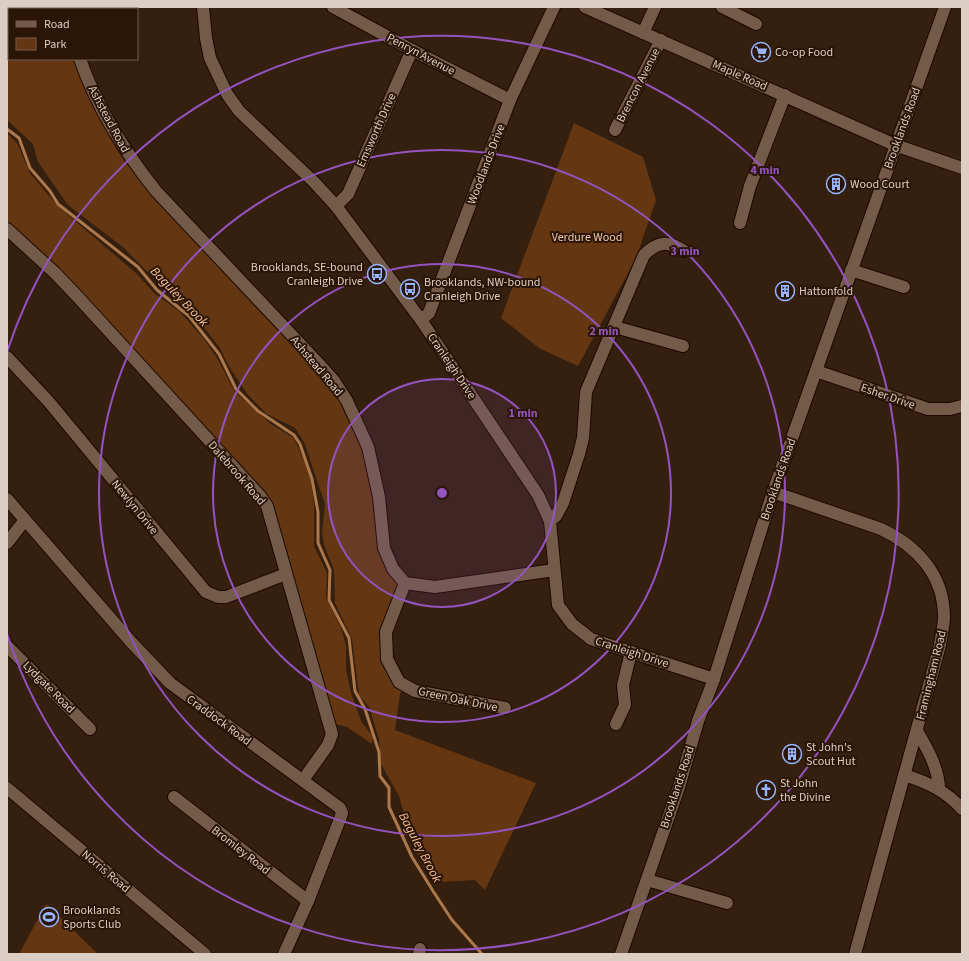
<svg xmlns="http://www.w3.org/2000/svg" width="969" height="961" font-family="'Source Sans 3',sans-serif">
	<style>
		.green { fill: #643712 }
		.lines { fill: none; stroke-linecap: round; stroke-linejoin: round }
		.stream { stroke: #ad794c; stroke-width: 3 }
		.minor-casing { stroke: #1b0800; stroke-width: 14 }
		.minor { stroke: #745b49; stroke-width: 12 }
		.ring { fill: none; stroke: #9454c0; stroke-width: 2 }
		.labels { text-anchor: middle; stroke-width: 4; stroke-linejoin: round; paint-order: stroke }
		.poi-label { font-size: 12px; fill: #ddcec4; stroke: #2a1506; text-anchor: start }
		.street-label { font-size: 12px; fill: #ddcec4; stroke: #2a1506 }
		.park-label { font-size: 12px; fill: #f1c9af; stroke: #2a1506 }
		.water-label { font-size: 13px; font-style: italic; fill: #fdc39a; stroke: #2a1506 }
		.centre { fill: #9454c0; stroke: #2a1506; stroke-width: 2 }
		.ring-label { font-size: 12px; text-anchor: middle; font-weight: bold; fill: #9454c0; stroke: #2a1506; stroke-width: 4; stroke-linejoin: round; paint-order: stroke }
	</style>
	<rect width="100%" height="100%" fill="#351f0f"/>
	<g class="green">
		<path d="M7 7H36L37 9H9V59H74C88 89 99 120 116 148 126 165 140 179 152 194 189 233 226 271 262 310 294 343 326 375 348 415 360 440 368 466 373 492 381 534 367 551 402 584L382 636 403 687 400 694 395 730 536 783 485 890 475 880 441 882 423 866 411 839 399 796 381 764 379 739 369 707 359 695 352 639 335 603 334 570 324 545 322 532 325 504 304 442 295 428 267 414 248 395 228 365 220 348 195 316 160 285 124 248 68 205 38 162 33 144 7 120Z"/>
		<polygon points="574,123 643,157 656,200 636,258 578,366 539,348 501,318"/>
		<polygon points="7,133 17,143 30,173 50,197 67,214 137,274 155,294 179,311 204,339 217,358 235,392 271,424 294,438 310,474 314,504 314,546 327,573 326,598 341,628 346,646 346,669 351,693 362,723 373,736 372,744 347,727 335,724 272,505 7,224"/>
		<polygon points="46,904 98,954 19,954"/>
	</g>
	<g class="lines">
		<polyline class="stream" points="7,129 19,138 30,168 50,191 58,204 138,267 157,290 189,316 219,354 236,389 258,411 294,435 300,444 312,479 318,512 318,543 330,570 329,600 349,638 355,691 365,709 379,752 380,776 389,788 389,807 412,857 433,891 452,920 482,954"/>
		<defs>
			<g id="minor">
				<polyline points="63,7 64,9"/>
				<polyline points="203,7 206,38 210,58 227,94 239,111 314,182 336,206 421,320 538,495 550,521 558,605 572,624 591,639 714,679"/>
				<polyline points="333,7 412,50 510,100"/>
				<polyline points="585,7 895,145 962,168"/>
				<polyline points="722,7 756,24"/>
				<polyline points="643,33 655,7"/>
				<path d="M80 59C97 108 124 151 156 191L318 363 334 381 347 401 368 447 379 497 384 548 393 569 405 583 435 587 554 570"/>
				<polyline points="615,130 661,40"/>
				<polyline points="336,206 348,194 412,50"/>
				<polyline points="740,223 750,186 785,95"/>
				<polyline points="7,229 55,273 76,295 260,496 267,506 332,734 328,745 303,780"/>
				<polyline points="851,270 904,287"/>
				<polyline points="421,320 429,313 510,100 554,7"/>
				<polyline points="615,327 683,346"/>
				<polyline points="7,357 49,402 206,592 218,597 226,597 286,574"/>
				<polyline points="816,371 928,409 950,409 962,406"/>
				<path d="M773 492 881 529C917 546 944 575 944 617 944 626 941 636 940 645L855 954"/>
				<polyline points="7,499 131,642 170,683 340,808 342,813 340,819 308,901 284,954"/>
				<path d="M550 521 556 516 563 503 579 454 583 438 586 392 644 255C657 242 668 240 684 251"/>
				<polyline points="7,543 25,520"/>
				<polyline points="405,583 386,632 387,659 399,682 415,691 505,708"/>
				<polyline points="7,646 90,729"/>
				<polyline points="616,724 625,705 623,685 631,652"/>
				<path d="M917 731C927 748 939 769 939 789"/>
				<path d="M904 775C927 782 946 791 962 809"/>
				<polyline points="7,788 205,954"/>
				<polyline points="174,797 308,901"/>
				<polyline points="647,880 727,903"/>
				<polyline points="419,954 420,949"/>
				<polyline points="621,954 679,787 698,721 714,679 773,492 945,7"/>
			</g>
		</defs>
		<use href="#minor" class="minor-casing"/>
		<use href="#minor" class="minor"/>
	</g>
	<circle cx="442" cy="493" r="114" fill="#9454c0" fill-opacity=".12"/>
	<g class="ring">
		<circle cx="442" cy="493" r="114"/>
		<circle cx="442" cy="493" r="229"/>
		<circle cx="442" cy="493" r="343"/>
		<path d="M7 352A457 457 0 1 1 7 634"/>
	</g>
	<defs>
		<symbol id="supermarket-ring" viewBox="-11 -11 22 22"><circle r="9.5" fill="#2a1506" stroke="#97b6fd" stroke-width="1.5"/><path d="M-6-5.5h2.5l.6 2H6L4.5 2H-2.5L-4.4-4H-6ZM-1.5 3.2a1.3 1.3 0 1 0 .1 0ZM3 3.2a1.3 1.3 0 1 0 .1 0Z" fill="#97b6fd"/></symbol>
		<symbol id="building-ring" viewBox="-11 -11 22 22"><circle r="9.5" fill="#2a1506" stroke="#97b6fd" stroke-width="1.5"/><path d="M-4-6H4V6H1V3H-1V6H-4ZM-2.5-4.3h1.7v1.8h-1.7ZM.8-4.3h1.7v1.8H.8ZM-2.5-1h1.7V.8h-1.7ZM.8-1h1.7V.8H.8Z" fill="#97b6fd"/></symbol>
		<symbol id="bus-ring" viewBox="-11 -11 22 22"><circle r="9.5" fill="#2a1506" stroke="#97b6fd" stroke-width="1.5"/><path d="M-5-6H5V4H4V6H2V4H-2V6H-4V4H-5ZM-3.5-4V0h7V-4ZM-3.5 1.2v1.5H-2V1.2ZM2 1.2v1.5H3.5V1.2Z" fill="#97b6fd"/></symbol>
		<symbol id="church-ring" viewBox="-11 -11 22 22"><circle r="9.5" fill="#2a1506" stroke="#97b6fd" stroke-width="1.5"/><path d="M-1.2-6h2.4v3.5h3.3v2.4h-3.3V6h-2.4V-.1h-3.3v-2.4h3.3Z" fill="#97b6fd"/></symbol>
		<symbol id="stadium-ring" viewBox="-11 -11 22 22"><circle r="9.5" fill="#2a1506" stroke="#97b6fd" stroke-width="1.5"/><path d="M0-5a6.5 5 0 1 0 0 10a6.5 5 0 1 0 0-10ZM-3.5-1.8h7v3.6h-7Z" fill="#97b6fd"/></symbol>
	</defs>
	<g fill-rule="evenodd">
		<use href="#supermarket-ring" x="750" y="41" width="22" height="22"/>
		<use href="#building-ring" x="825" y="173" width="22" height="22"/>
		<use href="#bus-ring" x="366" y="263" width="22" height="22"/>
		<use href="#bus-ring" x="399" y="278" width="22" height="22"/>
		<use href="#building-ring" x="774" y="280" width="22" height="22"/>
		<use href="#building-ring" x="781" y="743" width="22" height="22"/>
		<use href="#church-ring" x="755" y="779" width="22" height="22"/>
		<use href="#stadium-ring" x="38" y="906" width="22" height="22"/>
	</g>
	<g class="labels">
		<g class="poi-label">
			<text x="775" y="56">Co-op Food</text>
			<text x="850" y="188">Wood Court</text>
			<text x="363" y="271" text-anchor="end">Brooklands, SE-bound<tspan x="363" dy="14">Cranleigh Drive</tspan></text>
			<text x="424" y="286">Brooklands, NW-bound<tspan x="424" dy="14">Cranleigh Drive</tspan></text>
			<text x="799" y="295">Hattonfold</text>
			<text x="806" y="751">St John's<tspan x="806" dy="14">Scout Hut</tspan></text>
			<text x="780" y="787">St John<tspan x="780" dy="14">the Divine</tspan></text>
			<text x="63" y="914">Brooklands<tspan x="63" dy="14">Sports Club</tspan></text>
		</g>
		<g class="street-label">
			<text transform="translate(421 54) rotate(28)" y="4">Penryn Avenue</text>
			<text transform="translate(740 75) rotate(24)" y="4">Maple Road</text>
			<text transform="translate(638 85) rotate(-63)" y="4">Brencon Avenue</text>
			<text transform="translate(109 119) rotate(62)" y="4">Ashstead Road</text>
			<text transform="translate(902 128) rotate(-70)" y="4">Brooklands Road</text>
			<text transform="translate(376 130) rotate(-66)" y="4">Emsworth Drive</text>
			<text transform="translate(486 164) rotate(-69)" y="4">Woodlands Drive</text>
			<text transform="translate(317 366) rotate(50)" y="4">Ashstead Road</text>
			<text transform="translate(452 366) rotate(56)" y="4">Cranleigh Drive</text>
			<text transform="translate(888 396) rotate(19)" y="4">Esher Drive</text>
			<text transform="translate(237 473) rotate(49)" y="4">Dalebrook Road</text>
			<text transform="translate(778 479) rotate(-71)" y="4">Brooklands Road</text>
			<text transform="translate(135 507) rotate(51)" y="4">Newlyn Drive</text>
			<text transform="translate(632 652) rotate(18)" y="4">Cranleigh Drive</text>
			<text transform="translate(931 675) rotate(-76)" y="4">Framingham Road</text>
			<text transform="translate(49 687) rotate(45)" y="4">Lydgate Road</text>
			<text transform="translate(458 699) rotate(12)" y="4">Green Oak Drive</text>
			<text transform="translate(219 720) rotate(36)" y="4">Craddock Road</text>
			<text transform="translate(677 787) rotate(-72)" y="4">Brooklands Road</text>
			<text transform="translate(241 850) rotate(38)" y="4">Bromley Road</text>
			<text transform="translate(106 871) rotate(40)" y="4">Norris Road</text>
		</g>
		<g class="park-label">
			<text x="587" y="241">Verdure Wood</text>
		</g>
		<g class="water-label">
			<text transform="translate(180 296) rotate(46)" y="5">Baguley Brook</text>
			<text transform="translate(421 847) rotate(62)" y="5">Baguley Brook</text>
		</g>
	</g>
	<circle cx="442" cy="493" r="6" class="centre"/>
	<g class="ring-label">
		<text x="765" y="174">4 min</text>
		<text x="685" y="255">3 min</text>
		<text x="604" y="335">2 min</text>
		<text x="523" y="417">1 min</text>
	</g>
	<rect width="969" height="961" fill="none" stroke="#ddcec4" stroke-width="16"/>
	<rect x="8" y="8" width="130" height="52" fill="#2a1506" stroke="#725f52"/>
	<rect x="16" y="21" width="20" height="6" fill="#745b49" stroke="#725f52"/>
	<text x="44" y="28" font-size="12" fill="#ddcec4">Road</text>
	<rect x="16" y="38" width="20" height="12" fill="#643712" stroke="#725f52"/>
	<text x="44" y="48" font-size="12" fill="#ddcec4">Park</text>
</svg>
